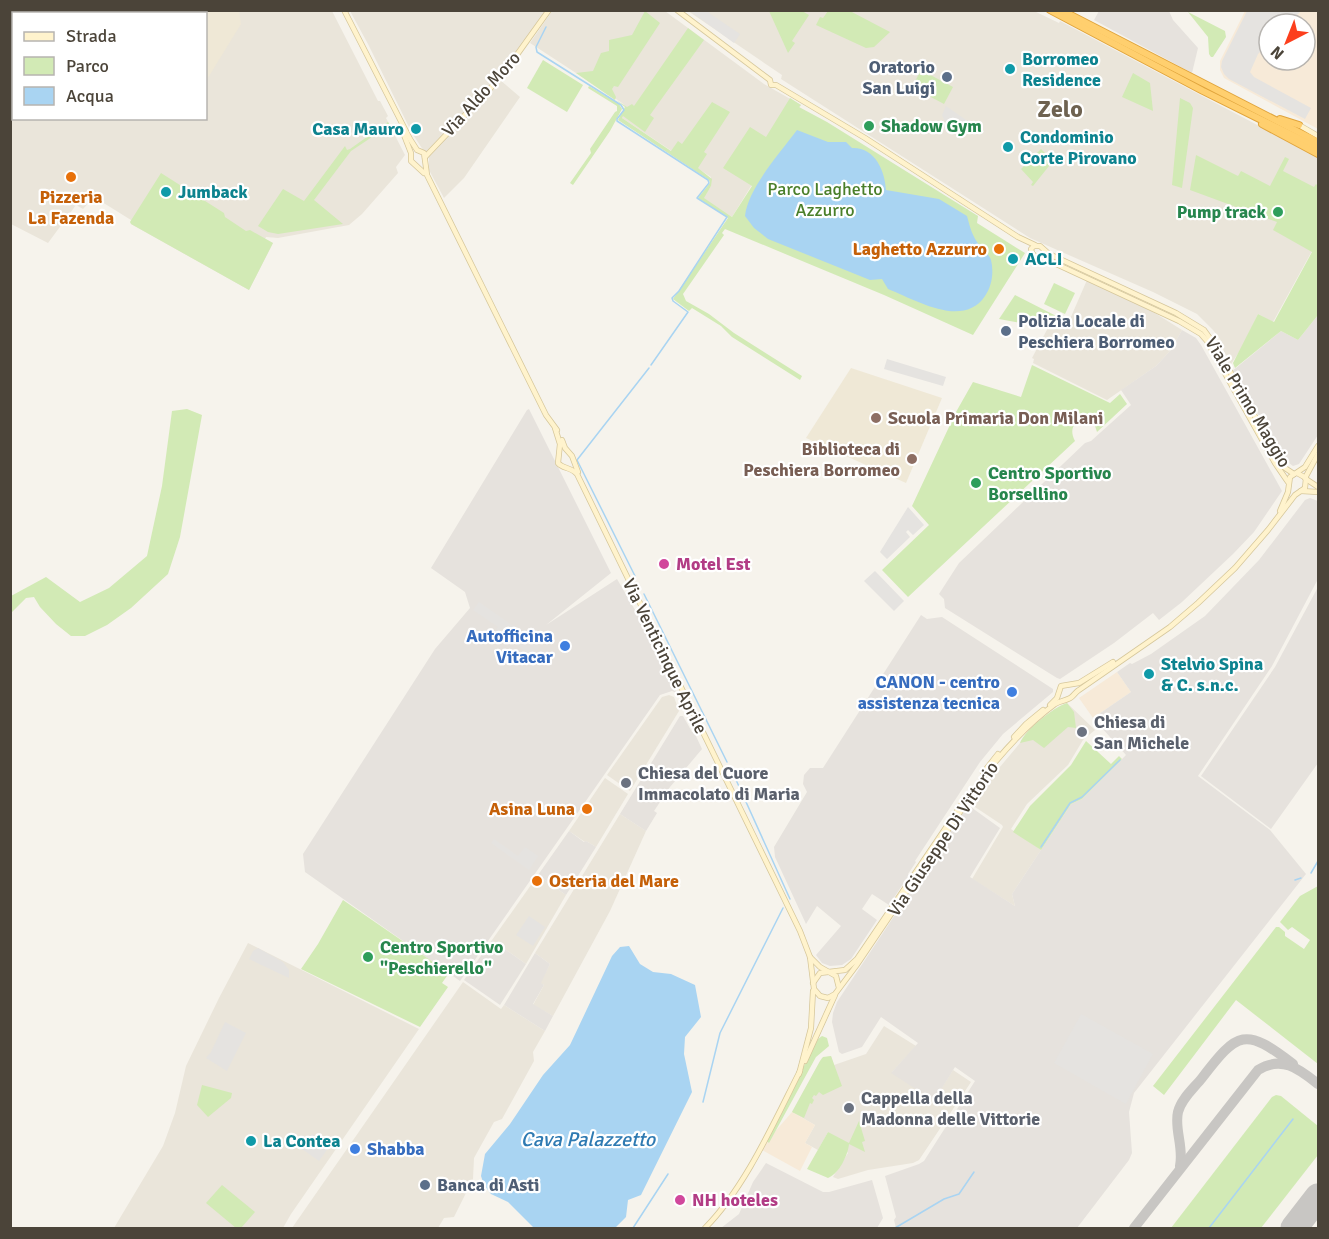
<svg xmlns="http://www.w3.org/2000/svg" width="1329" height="1239" font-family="Signika,sans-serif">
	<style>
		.residential { fill: #eae5da; fill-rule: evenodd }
		.commercial { fill: #f7ead8; fill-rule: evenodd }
		.industrial { fill: #e6e2dd }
		.education { fill: #efe8d6 }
		.green { fill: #d2eab5 }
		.parking { fill: #e5e3e0 }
		.water { fill: #a9d4f2 }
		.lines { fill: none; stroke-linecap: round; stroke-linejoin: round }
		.stream { stroke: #a9d4f2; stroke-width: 1.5 }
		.taxiway { stroke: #c8c6c3; stroke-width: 10 }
		.runway { stroke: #c8c6c3; stroke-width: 27 }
		.secondary-casing { stroke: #d6c79b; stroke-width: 6 }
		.highway-casing { stroke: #e0a43c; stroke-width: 8 }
		.secondary { stroke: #fff3cd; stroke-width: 4.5 }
		.highway { stroke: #ffcf6e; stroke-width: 6 }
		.culture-dot { fill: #0f9aa8; stroke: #fff; stroke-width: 2 }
		.service-dot { fill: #5c6f8a; stroke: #fff; stroke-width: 2 }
		.leisure-dot { fill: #2e9e5b; stroke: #fff; stroke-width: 2 }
		.food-dot { fill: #e8710a; stroke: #fff; stroke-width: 2 }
		.education-dot { fill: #8d6e63; stroke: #fff; stroke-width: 2 }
		.hotel-dot { fill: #d1479c; stroke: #fff; stroke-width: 2 }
		.shop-dot { fill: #3f7fe0; stroke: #fff; stroke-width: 2 }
		.worship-dot { fill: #6b7280; stroke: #fff; stroke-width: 2 }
		.labels { text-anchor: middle; stroke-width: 4.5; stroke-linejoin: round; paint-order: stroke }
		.culture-label { font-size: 18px; font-weight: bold; fill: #0d838f; stroke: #fff; text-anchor: start }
		.service-label { font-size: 18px; font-weight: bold; fill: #4e5e75; stroke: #fff; text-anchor: start }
		.street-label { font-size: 18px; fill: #4b4439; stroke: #fff }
		.leisure-label { font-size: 18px; font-weight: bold; fill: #27864d; stroke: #fff; text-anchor: start }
		.park-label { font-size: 18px; fill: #4a7f2a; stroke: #fff }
		.food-label { font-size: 18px; font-weight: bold; fill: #c56008; stroke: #fff; text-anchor: end }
		.education-label { font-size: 18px; font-weight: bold; fill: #785e54; stroke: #fff; text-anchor: start }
		.hotel-label { font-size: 18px; font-weight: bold; fill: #b23c85; stroke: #fff; text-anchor: start }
		.shop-label { font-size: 18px; font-weight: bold; fill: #366cbe; stroke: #fff; text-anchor: end }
		.worship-label { font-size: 18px; font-weight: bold; fill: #5b616d; stroke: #fff; text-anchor: start }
		.water-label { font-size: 20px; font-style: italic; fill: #2e7ab2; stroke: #fff }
		.district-label { font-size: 24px; font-weight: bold; fill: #6e6250; stroke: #fff }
	</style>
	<rect width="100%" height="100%" fill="#f6f3ec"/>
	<g class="residential">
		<polygon points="1032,10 1059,23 1060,21 1318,157 1318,240 1273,322 1258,314 1241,349 1229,367 1220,339 1213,330 1197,314 1153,292 1030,238 781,79 782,75 688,11"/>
		<path d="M11 11H332L378 101H380L388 116 386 118 405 155 396 167 398 173 362 214 349 225 278 238 266 237 265 239 273 243 249 290 131 224V220L94 197 83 209 76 205 48 243 11 224ZM14 14H206V118H14Z"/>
		<polygon points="350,11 549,11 499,79 520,97 464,178 444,198 429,170 429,159 412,133 368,44"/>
		<polygon points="552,11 665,11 764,84 801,105 732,217 703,198 711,186 711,177 622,118 626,107 622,103 530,43"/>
		<polygon points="1087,280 1142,305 1182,330 1170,351 1156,366 1107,400 1033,363 1034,359 1032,358 1049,326 1067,326"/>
		<polygon points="669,695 674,697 679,711 630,791 607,775 662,697"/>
		<polygon points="1067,703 1095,730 1083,740 1068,765 1027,804 1011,829 1041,850 1012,894 1015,906 972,879 1003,827 1002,825 972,805 989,780 1020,743 1026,734 1052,711"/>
		<polygon points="605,778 628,794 596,847 586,841 585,842 569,831"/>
		<polygon points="620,814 646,831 610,911 553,1016 533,1005 544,985 540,983 550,964 535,953"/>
		<polygon points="538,875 566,895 526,964 492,940"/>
		<polygon points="248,943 419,1029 291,1214 283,1228 114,1228 163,1146 175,1113 186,1066 219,998"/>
		<polygon points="463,982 501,1009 504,1005 545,1031 533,1052 534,1061 502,1119 494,1122 474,1158 473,1179 454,1217 444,1218 438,1228 292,1228"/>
		<polygon points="884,1026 916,1046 892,1072 934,1100 953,1070 971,1082 919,1160 913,1163 868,1170 838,1179 833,1177 848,1153 828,1132 818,1150 805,1143 815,1125 792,1112 822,1058 831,1056 834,1065 866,1054"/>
	</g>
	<g class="commercial">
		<path d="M1245 11H1318V129L1224 78 1220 70V61ZM1269 24H1305V60H1269Z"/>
		<polygon points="1117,672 1131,692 1093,718 1079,698"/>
		<polygon points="792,1112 815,1125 805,1143 812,1147 800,1171 760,1149"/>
	</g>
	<g class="industrial">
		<polygon points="1099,11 1169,11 1173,20 1198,48 1192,73 1094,20"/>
		<polygon points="1318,315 1318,435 1299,464 1293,466 1289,463 1231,372 1281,331 1298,340"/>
		<polygon points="1182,330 1196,338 1201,345 1282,491 1254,532 1233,554 1182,602 1159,620 1153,613 1114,643 1060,679 1057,678 945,608 944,599 939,594 959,563 1085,443 1091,441 1131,405 1121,390 1156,366 1170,351"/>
		<polygon points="529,409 611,573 546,625 617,579 638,615 677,693 672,691 660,695 460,981 305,872 303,854 435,649 470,608 465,592 431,568 527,410"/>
		<polygon points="1310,498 1318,501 1318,579 1272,666 1198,776 1270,830 1306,874 1134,1093 1129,1112 1132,1153 1129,1160 1077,1228 896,1228 894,1220 896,1217 885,1176 919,1164 924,1161 975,1081 955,1067 934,1101 891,1073 918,1043 881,1017 862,1047 842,1054 839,1052 832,1022 833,1013 837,1002 968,805 1000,828 970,877 1015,906 1012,894 1071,804 1082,799 1126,755 1093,718 1131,692 1117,672 1130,663 1132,664 1151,654 1205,616 1259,560 1305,500"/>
		<polygon points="1318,587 1318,763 1271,829 1201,776 1275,667"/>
		<polygon points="921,615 927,619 942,617 1053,689 1053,692 1003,734 980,762 915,861 916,862 908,874 909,875 889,905 872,894 862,909 877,920 851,959 842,965 830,966 822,963 816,955 841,926 817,906 806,924 775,857 774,847 807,792 803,784 804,775 810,768 823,768"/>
		<polygon points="680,716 683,716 692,732 694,732 702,749 670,787 654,811 657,813 646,831 620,814"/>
		<polygon points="569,831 584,842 586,841 596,847 566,895 538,875"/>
		<polygon points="492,940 526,964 500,1005 464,980"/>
		<polygon points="535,953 550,964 541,983 544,985 533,1004 553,1016 545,1031 504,1005"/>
		<polygon points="766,1163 823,1192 829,1192 872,1180 883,1218 877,1228 721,1228 739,1214 753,1182"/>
	</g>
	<g class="education">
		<polygon points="148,10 239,11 241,24 206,81 206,14 145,14"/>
		<polygon points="851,368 942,398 906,483 806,438"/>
	</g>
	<g class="green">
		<polygon points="645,11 660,23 618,87 614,86 612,89 616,97 615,100 576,73 593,71 601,53 609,51 609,40 632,35"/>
		<polygon points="769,11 802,11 809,15 792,41 795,43 788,53"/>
		<polygon points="828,11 850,11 890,32 874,47 866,48 816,25 820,17 823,18"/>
		<polygon points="1188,12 1225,31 1226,37 1213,57 1211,57 1209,54 1208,37"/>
		<polygon points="688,28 704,40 650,115 654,118 645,132 623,116 622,118 671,151 678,141 682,144 712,102 730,112 704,152 707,154 698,168 712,179 711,186 704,198 732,217 752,186 723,168 750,127 766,137 790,98 801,105 799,107 827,122 978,216 977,223 1025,253 973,335 884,295 725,229 722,233 724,235 683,294 686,301 709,314 734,333 802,376 800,380 732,337 721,326 692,308 689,311 673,299 728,218 698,198 710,183 709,180 618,120 625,107 616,100 627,107 632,104 634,106"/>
		<polygon points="543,60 583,85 567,112 527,88"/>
		<polygon points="921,70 953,87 944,104 912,87"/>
		<polygon points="1133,73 1150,83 1153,111 1122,97"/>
		<polygon points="589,86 619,104 622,109 610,131 573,185 570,183 591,153 590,149 615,112 617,111 617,106 588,88"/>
		<polygon points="1180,98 1190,103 1193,108 1182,188 1172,185"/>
		<polygon points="388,122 390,125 351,151 314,200 343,224 278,234 268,232 258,226 283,189 304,201 345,146 347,150 350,149"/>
		<polygon points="1041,149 1053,161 1033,186 1031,185 1033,182 1021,169"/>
		<polygon points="1196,155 1238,176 1241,171 1270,186 1285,157 1289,159 1283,171 1314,187 1316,184 1318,186 1318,315 1298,340 1281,331 1235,368 1233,363 1258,314 1274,322 1312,252 1273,230 1277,222 1190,190"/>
		<polygon points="161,173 224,213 225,217 246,231 250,230 273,243 249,290 131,224 130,222"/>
		<polygon points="1054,283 1075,293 1065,314 1044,304"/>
		<polygon points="1015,295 1068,322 1066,326 1046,324 1044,327 999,319"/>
		<path d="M1032 365 1110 403 1120 394 1127 404 1097 432 1094 423 1086 419C1073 422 1069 429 1075 441L908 597 882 570 929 525 912 506 956 412 973 382 1021 397Z"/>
		<polygon points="187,409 202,415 180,537 168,574 131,608 107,625 85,636 71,636 56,624 40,607 34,597 26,598 11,613 11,596 46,577 80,602 109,588 147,556 162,486 172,411"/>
		<path d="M1067 703 1074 712 1076 728 1068 727 1044 748 1033 740 1020 743C1025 730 1054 707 1067 703Z"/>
		<polygon points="1086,741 1111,764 1119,756 1122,759 1082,799 1071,804 1041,850 1013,832 1030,806 1071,765"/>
		<polygon points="1318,886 1318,1064 1236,1000 1164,1095 1153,1086 1276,927 1279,927 1285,932 1285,936 1304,949 1310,940 1292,927 1288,930 1280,922 1300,896"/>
		<polygon points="343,900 449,973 442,983 448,987 420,1027 301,969 318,944"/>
		<polygon points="822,1036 827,1038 829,1046 816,1057 769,1143 766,1140 818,1039"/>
		<polygon points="831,1056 842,1086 823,1095 819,1092 816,1096 814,1095 812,1098 814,1100 812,1104 810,1103 804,1118 792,1112 820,1061 823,1057"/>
		<polygon points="202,1085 232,1093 231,1098 208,1117 197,1105"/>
		<polygon points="1276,1095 1281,1096 1318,1126 1318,1155 1261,1228 1171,1228 1272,1097"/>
		<path d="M859 1121 865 1141 862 1142 865 1152 849 1144C848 1155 839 1174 828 1178L807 1169 828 1132 849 1143Z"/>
		<polygon points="222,1185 255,1212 241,1228 236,1228 206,1203"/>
	</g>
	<g class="parking">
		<polygon points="690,11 710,11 709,13 740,34 734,43"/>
		<polygon points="1247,11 1301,11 1288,24 1269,24 1269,43 1258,54 1250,72 1254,77 1311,108 1305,119 1229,79 1224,74 1221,67 1222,61"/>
		<polygon points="946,106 969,122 962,133 945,122 942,115"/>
		<polygon points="887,359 946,377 943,386 884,369"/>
		<polygon points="908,507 924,525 913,535 908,530 906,532 910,537 887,559 880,552"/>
		<polygon points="875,571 904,601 894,611 864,581"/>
		<polygon points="479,602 540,645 534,657 509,640 507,642 494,633 498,627 473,610"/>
		<polygon points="494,839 518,856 525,847 538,856 529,870 491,843"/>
		<polygon points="529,916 545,927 533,946 516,935"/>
		<polygon points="258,948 283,962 289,970 289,978 249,959 253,951"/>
		<polygon points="1081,1014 1153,1054 1126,1104 1054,1063"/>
		<polygon points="225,1022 246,1033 227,1071 206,1058 211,1052"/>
		<polygon points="312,1134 329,1147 319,1161 302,1149"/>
	</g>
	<g class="water">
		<path d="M797 130 828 142H846L852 148C875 147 885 171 886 190L939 199 967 216C970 227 972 236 980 246 983 251 989 254 991 260 994 272 992 286 985 296 963 329 916 300 888 289L882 279 870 280 768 239 754 228 745 216C748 188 780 153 797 130Z"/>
		<polygon points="629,946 640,964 653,972 671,974 695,985 701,1017 685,1037 684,1054 692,1092 641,1195 628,1200 626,1217 615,1228 534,1228 508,1202 491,1194 484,1185 481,1176 485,1154 510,1124 543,1075 570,1045 612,956 620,947"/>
	</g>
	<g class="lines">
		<g class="stream">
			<polyline points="546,27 536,47 537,52 621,105 624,110 617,119 617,121 708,180 709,183 697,198 727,217 679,291 672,298 673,301 688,312 651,365"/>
			<polyline points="635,576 577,460 649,368"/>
			<polyline points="644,594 727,762"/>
			<polyline points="732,771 790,899"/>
			<polyline points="1041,847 1070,803 1082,797 1120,760"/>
			<polyline points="1311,873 1318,861"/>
			<polyline points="1295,880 1301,878"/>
			<polyline points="703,1102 720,1033 783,908"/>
			<polyline points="633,1228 668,1174"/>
			<polyline points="895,1228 944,1199 959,1194 974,1172"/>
			<polyline points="1209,1228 1293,1119"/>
		</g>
		<g class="taxiway">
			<path d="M1180 1166C1184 1147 1174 1129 1178 1112 1181 1099 1194 1088 1202 1078 1238 1031 1245 1027 1293 1064"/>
			<path d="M1134 1228 1258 1070C1282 1055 1299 1069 1318 1084"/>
		</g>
		<polyline class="runway" points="1294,1228 1318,1197"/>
		<defs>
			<g id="secondary">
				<polyline points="344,10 410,139 417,150 424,153 427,175 546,415 557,430"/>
				<polyline points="677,10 770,80 771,85 776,85 865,138 1018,237 1035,245"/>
				<polyline points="1299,125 1318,136"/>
				<polyline points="402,130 411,153 411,161 424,173"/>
				<polyline points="425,157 501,77 549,10"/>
				<polyline points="1039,256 1035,256 1032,253 1031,249 1034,246 1040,246 1049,254 1176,313 1204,330 1217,348 1279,460 1285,468 1294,474"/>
				<polyline points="1039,256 1179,321 1201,334 1207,341 1275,463 1288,482"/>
				<path d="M555 428 560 444 558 463C563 469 571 467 577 474L800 931 810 957 814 989 820 996 828 998 835 994 856 966 987 772C1007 747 1029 723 1055 704 1060 701 1064 701 1068 699 1073 698 1075 692 1079 690L1170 627 1198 603 1235 568 1268 530 1295 495 1305 488 1306 478 1297 473"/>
				<polyline points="562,440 565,448 572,456 578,472"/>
				<polyline points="1305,478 1318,454"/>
				<polyline points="1306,479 1318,487"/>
				<polyline points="1301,491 1318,492"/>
				<polyline points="1280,511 1288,492 1290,477 1305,467 1318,446"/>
				<polyline points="1050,705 1057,698 1061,686 1079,683 1113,662"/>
				<polyline points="1014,737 1026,724 1043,710"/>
				<polyline points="983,773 998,754"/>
				<polyline points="810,957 820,967 836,976 839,988"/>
				<polyline points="813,983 820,973 845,970 857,959 968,795"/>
				<polyline points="805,1061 835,995"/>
				<polyline points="799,1074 811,1028 813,991"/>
				<path d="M705 1228C745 1188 774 1122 800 1071"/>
			</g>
			<g id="highway">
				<polyline points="1050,10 1203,91 1318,148"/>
				<polyline points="1061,10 1318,142"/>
				<polyline points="1280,119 1299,125"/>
				<polyline points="1262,124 1318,154"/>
			</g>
		</defs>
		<use href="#secondary" class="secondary-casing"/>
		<use href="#highway" class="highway-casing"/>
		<use href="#secondary" class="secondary"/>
		<use href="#highway" class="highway"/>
	</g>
	<g class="culture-dot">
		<circle cx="1010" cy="69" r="6"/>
		<circle cx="416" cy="129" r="6"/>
		<circle cx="1008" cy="147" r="6"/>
		<circle cx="166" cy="192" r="6"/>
		<circle cx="1013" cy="259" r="6"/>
		<circle cx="1149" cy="674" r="6"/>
		<circle cx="251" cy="1141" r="6"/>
	</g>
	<g class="service-dot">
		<circle cx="947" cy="77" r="6"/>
		<circle cx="1006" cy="331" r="6"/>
		<circle cx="425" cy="1185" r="6"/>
	</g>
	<g class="leisure-dot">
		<circle cx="869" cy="126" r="6"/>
		<circle cx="1278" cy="212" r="6"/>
		<circle cx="976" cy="483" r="6"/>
		<circle cx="368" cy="957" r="6"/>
	</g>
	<g class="food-dot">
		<circle cx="71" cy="177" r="6"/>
		<circle cx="999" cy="249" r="6"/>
		<circle cx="587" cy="809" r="6"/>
		<circle cx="537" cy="881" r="6"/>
	</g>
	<g class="education-dot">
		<circle cx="876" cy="418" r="6"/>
		<circle cx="912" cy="459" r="6"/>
	</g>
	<g class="hotel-dot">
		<circle cx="664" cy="564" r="6"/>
		<circle cx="680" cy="1200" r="6"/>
	</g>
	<g class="shop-dot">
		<circle cx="565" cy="646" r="6"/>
		<circle cx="1012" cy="692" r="6"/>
		<circle cx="355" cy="1149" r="6"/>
	</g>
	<g class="worship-dot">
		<circle cx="1082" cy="732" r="6"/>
		<circle cx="626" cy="783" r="6"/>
		<circle cx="849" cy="1108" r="6"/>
	</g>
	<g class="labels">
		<g class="culture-label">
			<text x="1022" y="65">Borromeo<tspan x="1022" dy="21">Residence</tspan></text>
			<text x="404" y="135" text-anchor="end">Casa Mauro</text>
			<text x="1020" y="143">Condominio<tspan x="1020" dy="21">Corte Pirovano</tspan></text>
			<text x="178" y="198">Jumback</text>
			<text x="1025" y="265">ACLI</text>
			<text x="1161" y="670">Stelvio Spina<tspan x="1161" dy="21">&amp; C. s.n.c.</tspan></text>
			<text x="263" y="1147">La Contea</text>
		</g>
		<g class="service-label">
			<text x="935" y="73" text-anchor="end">Oratorio<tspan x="935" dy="21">San Luigi</tspan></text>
			<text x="1018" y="327">Polizia Locale di<tspan x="1018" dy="21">Peschiera Borromeo</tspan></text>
			<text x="437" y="1191">Banca di Asti</text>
		</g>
		<g class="street-label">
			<text transform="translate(481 94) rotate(-48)" y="6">Via Aldo Moro</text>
			<text transform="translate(1248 402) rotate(59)" y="6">Viale Primo Maggio</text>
			<text transform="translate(665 656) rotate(64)" y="6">Via Venticinque Aprile</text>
			<text transform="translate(943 839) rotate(-56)" y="6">Via Giuseppe Di Vittorio</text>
		</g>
		<g class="leisure-label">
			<text x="881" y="132">Shadow Gym</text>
			<text x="1266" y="218" text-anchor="end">Pump track</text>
			<text x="988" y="479">Centro Sportivo<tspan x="988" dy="21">Borsellino</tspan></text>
			<text x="380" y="953">Centro Sportivo<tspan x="380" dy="21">"Peschierello"</tspan></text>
		</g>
		<g class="park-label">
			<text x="825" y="195">Parco Laghetto<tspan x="825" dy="21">Azzurro</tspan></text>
		</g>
		<g class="food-label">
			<text x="71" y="203" text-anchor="middle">Pizzeria<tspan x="71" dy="21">La Fazenda</tspan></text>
			<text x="987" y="255">Laghetto Azzurro</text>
			<text x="575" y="815">Asina Luna</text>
			<text x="549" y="887" text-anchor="start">Osteria del Mare</text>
		</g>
		<g class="education-label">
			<text x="888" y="424">Scuola Primaria Don Milani</text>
			<text x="900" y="455" text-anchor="end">Biblioteca di<tspan x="900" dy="21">Peschiera Borromeo</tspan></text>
		</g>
		<g class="hotel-label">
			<text x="676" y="570">Motel Est</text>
			<text x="692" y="1206">NH hoteles</text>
		</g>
		<g class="shop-label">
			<text x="553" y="642">Autofficina<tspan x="553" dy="21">Vitacar</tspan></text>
			<text x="1000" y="688">CANON - centro<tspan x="1000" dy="21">assistenza tecnica</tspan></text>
			<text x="367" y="1155" text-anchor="start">Shabba</text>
		</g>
		<g class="worship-label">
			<text x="1094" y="728">Chiesa di<tspan x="1094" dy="21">San Michele</tspan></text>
			<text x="638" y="779">Chiesa del Cuore<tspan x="638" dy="21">Immacolato di Maria</tspan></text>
			<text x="861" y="1104">Cappella della<tspan x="861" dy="21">Madonna delle Vittorie</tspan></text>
		</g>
		<g class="water-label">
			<text x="588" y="1146">Cava Palazzetto</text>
		</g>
		<g class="district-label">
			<text x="1060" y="117">Zelo</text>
		</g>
	</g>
	<rect width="1329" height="1239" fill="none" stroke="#4b4439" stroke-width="24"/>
	<rect x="12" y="12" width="195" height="108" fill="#ffffff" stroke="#b7b4b0" stroke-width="1.5"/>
	<rect x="24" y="32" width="30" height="9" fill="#fff3cd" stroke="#b7b4b0" stroke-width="1.5"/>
	<text x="66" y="42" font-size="18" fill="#4b4439">Strada</text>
	<rect x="24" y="57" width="30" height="18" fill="#d2eab5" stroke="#b7b4b0" stroke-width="1.5"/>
	<text x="66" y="72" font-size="18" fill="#4b4439">Parco</text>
	<rect x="24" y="87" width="30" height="18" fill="#a9d4f2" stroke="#b7b4b0" stroke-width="1.5"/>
	<text x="66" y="102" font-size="18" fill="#4b4439">Acqua</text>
	<g transform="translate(1287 42) rotate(222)"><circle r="28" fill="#ffffff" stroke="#b7b4b0" stroke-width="1.5"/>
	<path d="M0-4.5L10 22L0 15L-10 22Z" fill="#fc3f1d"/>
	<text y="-9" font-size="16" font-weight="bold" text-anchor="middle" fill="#4b4439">N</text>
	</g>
</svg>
